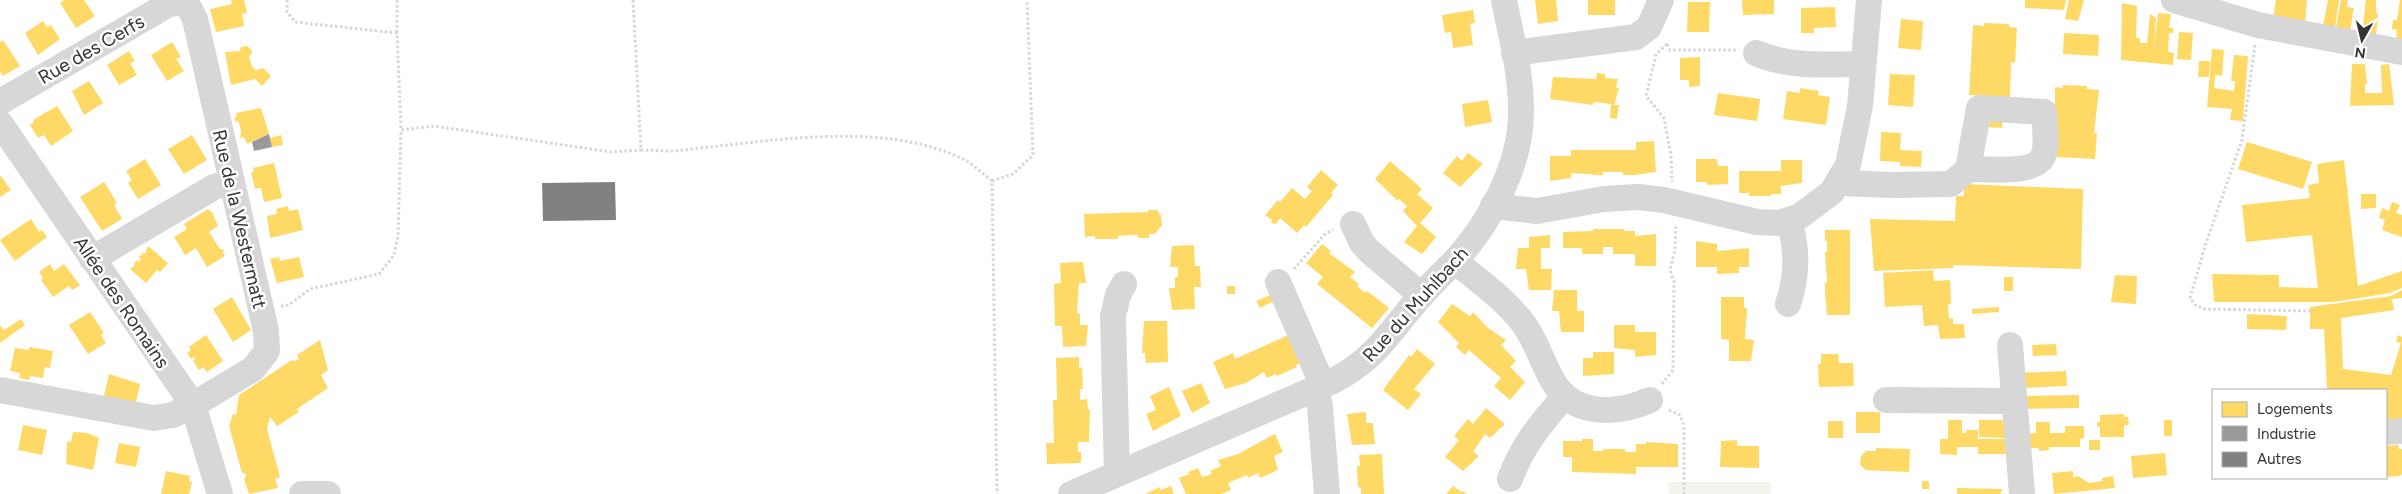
<svg xmlns="http://www.w3.org/2000/svg" width="2402" height="494" font-family="Figtree,sans-serif">
	<style>
		.green { fill: #f1f5ed }
		.homes { fill: #ffd966 }
		.industry { fill: #999 }
		.building { fill: #818181 }
		.lines { fill: none; stroke-linecap: round; stroke-linejoin: round }
		.path { stroke: #d6d6d6; stroke-width: 3; stroke-dasharray: 2.5 2.5; stroke-linecap: butt }
		.minor { stroke: #d7d7d7; stroke-width: 26 }
		.labels { text-anchor: middle; stroke-width: 5; stroke-linejoin: round; paint-order: stroke }
		.street-label { font-size: 19px; fill: #333; stroke: #fff }
	</style>
	<rect width="100%" height="100%" fill="#fff"/>
	<polygon class="green" points="1668,482 1771,482 1771,494 1669,494"/>
	<g class="homes">
		<polygon points="64,0 84,0 95,16 76,28 60,3"/>
		<polygon points="231,0 244,0 247,13 242,14 244,26 216,32 210,9 232,4"/>
		<polygon points="1535,0 1556,0 1558,21 1538,24"/>
		<rect x="1588" y="0" width="27" height="15"/>
		<polygon points="1742,0 1774,0 1774,14 1743,15"/>
		<polygon points="2025,0 2066,0 2064,10 2025,8"/>
		<polygon points="2069,0 2084,0 2078,21 2065,19"/>
		<polygon points="2276,0 2307,0 2305,23 2273,18"/>
		<polygon points="2328,0 2339,0 2335,28 2323,26"/>
		<polygon points="2341,0 2348,0 2347,7 2354,8 2350,31 2336,28"/>
		<polygon points="2366,0 2376,0 2376,13 2378,13 2376,35 2362,33"/>
		<polygon points="2400,0 2402,0 2402,40 2396,39 2397,30 2392,29 2393,20 2397,20"/>
		<polygon points="1688,2 1710,2 1709,32 1687,32"/>
		<polygon points="2122,3 2137,6 2136,38 2140,38 2140,43 2147,43 2150,14 2156,18 2154,50 2158,13 2171,14 2169,28 2173,28 2173,33 2169,33 2168,52 2174,53 2173,65 2121,60"/>
		<polygon points="1835,7 1836,27 1814,28 1814,33 1801,33 1801,8"/>
		<polygon points="1473,10 1475,23 1470,24 1473,45 1453,48 1451,32 1445,33 1442,15"/>
		<polygon points="1901,19 1923,21 1921,50 1898,48"/>
		<polygon points="43,21 47,27 51,25 60,39 38,55 25,33"/>
		<polygon points="1984,23 2009,24 2009,27 2017,28 2015,63 2011,62 2010,97 1969,95 1973,25 1984,26"/>
		<polygon points="2179,32 2193,33 2191,60 2177,59"/>
		<polygon points="2064,33 2099,35 2098,56 2063,54"/>
		<polygon points="3,40 20,66 3,76 0,71 0,42"/>
		<polygon points="172,42 181,57 176,59 184,71 167,81 151,55"/>
		<polygon points="247,46 251,49 252,53 249,56 252,67 256,70 263,68 271,76 262,86 255,79 231,85 225,52 240,51 241,47"/>
		<polygon points="2212,49 2224,50 2222,76 2215,75 2214,88 2234,91 2235,81 2231,81 2234,55 2248,56 2243,121 2230,120 2232,109 2207,107"/>
		<polygon points="129,51 135,61 130,63 137,75 119,85 107,65"/>
		<polygon points="1700,57 1700,86 1689,87 1689,80 1680,80 1680,58"/>
		<polygon points="2199,61 2210,61 2209,77 2198,77"/>
		<polygon points="2352,64 2365,64 2367,84 2365,84 2365,93 2382,93 2381,65 2389,64 2394,105 2350,106"/>
		<polygon points="1597,73 1605,74 1605,78 1618,79 1616,88 1619,88 1614,105 1619,105 1617,119 1610,118 1611,104 1594,102 1593,105 1550,99 1553,77 1596,79"/>
		<polygon points="1890,74 1915,75 1913,107 1888,105"/>
		<polygon points="89,81 103,103 84,115 72,91"/>
		<polygon points="2063,85 2087,86 2087,89 2099,90 2094,133 2097,133 2095,159 2055,157 2055,87 2063,88"/>
		<polygon points="1800,88 1819,91 1818,95 1830,97 1826,125 1783,119 1787,91 1800,93"/>
		<polygon points="1718,93 1760,99 1757,121 1714,115"/>
		<polygon points="1488,100 1492,122 1465,127 1462,104"/>
		<polygon points="57,106 73,131 51,146 44,135 38,138 30,125 34,122 33,120"/>
		<polygon points="261,108 269,134 247,144 244,137 240,138 241,132 239,122 235,121 234,118 237,116 236,113"/>
		<polygon points="1989,113 2003,114 2002,128 1988,127"/>
		<polygon points="1881,132 1901,133 1900,150 1922,151 1921,167 1900,166 1900,162 1880,161"/>
		<polygon points="192,135 207,160 184,174 168,149"/>
		<polygon points="281,135 283,145 272,147 270,138"/>
		<polygon points="1654,141 1656,172 1635,175 1623,175 1623,172 1603,172 1603,175 1599,175 1571,173 1571,178 1550,181 1550,156 1571,156 1571,150 1636,150 1636,142"/>
		<polygon points="2247,142 2312,162 2303,189 2238,169"/>
		<polygon points="1468,153 1483,164 1460,187 1443,173 1457,156 1462,161"/>
		<polygon points="145,159 161,185 138,199 128,183 132,180 126,171"/>
		<polygon points="1696,159 1717,159 1718,166 1728,166 1728,184 1707,185 1707,182 1696,182"/>
		<polygon points="1781,160 1802,160 1802,183 1781,186 1781,194 1771,194 1771,196 1749,196 1749,193 1739,193 1739,171 1781,171"/>
		<polygon points="2344,160 2358,286 2402,271 2402,288 2390,293 2334,302 2214,302 2212,274 2279,275 2279,287 2318,288 2312,235 2246,242 2242,205 2310,198 2308,185 2319,183 2317,164"/>
		<polygon points="1390,161 1422,189 1417,194 1433,208 1420,223 1436,237 1422,254 1404,242 1417,226 1403,211 1407,206 1399,199 1398,201 1375,179"/>
		<polygon points="274,163 282,198 264,202 261,188 255,189 251,172 254,172 253,168"/>
		<polygon points="1321,170 1338,185 1331,193 1333,195 1306,227 1304,225 1297,233 1280,218 1276,224 1271,223 1272,220 1265,215 1278,200 1280,202 1292,188 1305,199 1312,191 1307,187"/>
		<polygon points="0,175 11,190 0,197"/>
		<polygon points="104,182 117,203 114,205 122,219 102,231 80,197"/>
		<polygon points="1964,184 2083,189 2081,269 1954,265 1953,268 1874,271 1870,219 1955,221 1956,196 1964,196"/>
		<polygon points="2361,194 2376,194 2376,208 2361,209"/>
		<polygon points="2392,202 2400,205 2396,213 2402,215 2402,237 2382,230 2385,220 2379,218 2382,208 2389,211"/>
		<polygon points="288,206 289,211 298,209 303,230 270,238 267,216 277,214 276,209"/>
		<polygon points="208,209 212,212 218,226 209,232 220,249 224,250 223,253 225,256 207,267 196,248 185,255 174,237 187,229 184,224"/>
		<polygon points="1148,210 1157,210 1161,216 1162,225 1155,234 1149,234 1149,238 1138,238 1138,235 1133,235 1118,236 1118,239 1095,239 1095,236 1085,237 1084,214 1148,212"/>
		<polygon points="31,219 39,232 42,230 47,237 15,261 0,240"/>
		<polygon points="1593,229 1625,229 1624,231 1635,231 1635,236 1656,234 1656,266 1635,266 1635,254 1613,254 1613,247 1603,247 1603,254 1582,254 1582,248 1563,248 1563,232 1593,231"/>
		<polygon points="1825,230 1850,230 1850,315 1827,315 1825,294 1825,283 1827,283 1825,252 1827,252 1827,241 1825,241"/>
		<polygon points="1550,235 1550,248 1541,248 1541,269 1552,269 1551,290 1529,290 1526,269 1516,269 1518,248 1529,248 1529,237"/>
		<polygon points="1696,241 1717,244 1717,251 1749,248 1749,267 1739,267 1739,273 1717,274 1717,267 1696,267"/>
		<polygon points="1322,244 1331,251 1329,253 1355,272 1350,277 1359,284 1357,286 1365,293 1367,291 1375,297 1389,308 1372,328 1317,284 1323,277 1306,263"/>
		<polygon points="1194,245 1195,266 1200,266 1201,287 1194,287 1195,309 1172,310 1169,288 1175,288 1175,277 1178,277 1178,267 1170,267 1172,246"/>
		<polygon points="148,246 168,263 160,272 157,270 146,283 130,269 135,265 134,264 137,260 139,262 141,259 139,257 143,253 145,254"/>
		<polygon points="279,257 280,261 299,257 304,277 277,283 270,259"/>
		<polygon points="1083,262 1086,283 1079,283 1077,310 1078,314 1080,314 1080,325 1088,325 1086,346 1063,347 1062,326 1055,326 1054,284 1061,283 1060,263"/>
		<polygon points="50,264 54,271 64,264 80,285 72,290 69,286 53,297 41,280 43,278 39,272"/>
		<polygon points="1933,270 1934,281 1950,280 1951,304 1948,304 1949,319 1953,318 1953,324 1964,324 1965,338 1940,339 1938,325 1924,326 1922,305 1885,307 1883,273"/>
		<polygon points="2115,275 2137,276 2136,304 2111,302"/>
		<rect x="2004" y="277" width="9" height="14"/>
		<rect x="1227" y="286" width="8" height="8"/>
		<polygon points="1554,290 1577,290 1577,311 1584,311 1584,332 1561,332 1559,311 1552,311"/>
		<polygon points="2402,290 2402,298 2392,299 2394,310 2341,318 2343,369 2391,375 2401,343 2396,342 2398,335 2402,337 2402,421 2386,419 2386,390 2327,390 2324,329 2310,329 2310,307 2391,296"/>
		<polygon points="1273,294 1276,300 1260,308 1256,301"/>
		<polygon points="232,297 251,330 233,342 213,309"/>
		<polygon points="1721,297 1744,297 1744,308 1747,308 1745,339 1754,340 1751,361 1729,361 1729,340 1721,339"/>
		<polygon points="1452,304 1470,316 1473,312 1488,328 1506,340 1501,345 1516,361 1510,367 1525,382 1510,400 1494,386 1501,378 1469,350 1465,355 1456,347 1459,343 1438,322"/>
		<polygon points="1999,307 1999,312 1972,314 1972,309"/>
		<polygon points="90,312 104,333 101,335 106,343 88,354 69,325"/>
		<polygon points="2247,314 2287,316 2286,330 2247,329"/>
		<polygon points="21,319 25,325 0,343 0,325 4,330"/>
		<polygon points="1144,321 1167,321 1168,362 1146,363 1145,353 1142,353"/>
		<polygon points="1614,325 1635,325 1635,332 1656,332 1656,355 1635,357 1635,350 1614,348"/>
		<polygon points="1293,333 1305,361 1296,365 1297,367 1277,376 1276,374 1267,378 1264,372 1246,383 1225,389 1213,362 1233,353 1235,359"/>
		<polygon points="206,335 223,361 207,372 203,367 199,370 193,361 195,359 194,357 191,359 187,353 191,350 189,347"/>
		<polygon points="320,340 328,370 321,375 328,388 297,409 299,412 277,426 270,417 267,429 280,477 275,479 278,488 249,494 244,479 246,476 245,473 242,473 229,426 233,414 236,415 239,395 292,360 293,361 299,359 297,355"/>
		<polygon points="2056,344 2057,355 2033,356 2032,345"/>
		<polygon points="29,347 53,351 50,368 45,367 43,378 30,376 29,380 19,378 20,373 10,371 15,348 29,350"/>
		<polygon points="1417,349 1435,364 1414,389 1421,394 1408,410 1383,390 1409,355 1411,357"/>
		<polygon points="1593,352 1614,352 1614,374 1583,376 1583,358 1593,358"/>
		<polygon points="1821,354 1838,354 1839,363 1853,363 1854,386 1819,387 1818,364 1821,364"/>
		<polygon points="1079,357 1079,368 1082,367 1083,389 1080,389 1080,400 1087,399 1088,410 1090,409 1089,442 1078,442 1078,452 1081,452 1081,463 1047,464 1046,443 1054,443 1053,400 1057,400 1056,358"/>
		<polygon points="2066,371 2067,386 2019,388 2018,373"/>
		<polygon points="109,374 140,384 136,402 104,396"/>
		<polygon points="1201,383 1210,403 1192,413 1182,391"/>
		<polygon points="1169,387 1181,416 1153,431 1146,414 1156,410 1150,396"/>
		<polygon points="2079,395 2079,408 2021,409 2020,396"/>
		<polygon points="1486,408 1505,424 1490,438 1485,434 1473,452 1479,456 1463,471 1445,457 1459,440 1454,436 1468,419 1473,424"/>
		<polygon points="1366,412 1366,423 1373,423 1375,444 1352,445 1347,414"/>
		<rect x="1856" y="412" width="24" height="21"/>
		<polygon points="2124,414 2125,417 2128,417 2129,425 2124,425 2124,437 2100,437 2100,426 2097,427 2097,422 2100,422 2100,415"/>
		<polygon points="1948,420 1962,420 1962,433 1966,433 1966,430 1978,430 1978,439 2007,439 2007,454 1978,454 1978,447 1957,447 1957,455 1940,454 1940,439 1948,439"/>
		<polygon points="1979,420 2006,420 2006,438 1979,437"/>
		<rect x="2164" y="420" width="8" height="16"/>
		<rect x="1828" y="421" width="15" height="17"/>
		<polygon points="2036,422 2050,422 2050,433 2065,433 2065,426 2084,426 2084,438 2080,439 2080,447 2049,447 2049,450 2039,451 2039,448 2026,448 2025,434 2036,433"/>
		<polygon points="23,425 47,430 42,455 18,450"/>
		<polygon points="73,432 87,433 99,438 93,470 66,464 67,441 71,442"/>
		<polygon points="1275,434 1283,452 1274,456 1278,470 1260,478 1258,473 1248,478 1247,475 1228,483 1231,490 1221,494 1186,494 1179,478 1189,474 1188,472 1198,468 1202,477 1209,475 1212,473 1210,471 1221,466 1218,460 1238,454"/>
		<polygon points="1582,439 1593,439 1593,451 1603,451 1603,449 1625,449 1625,452 1636,452 1636,444 1646,444 1646,442 1678,444 1678,467 1636,467 1636,474 1572,472 1572,457 1563,457 1563,441 1582,441"/>
		<polygon points="1737,440 1737,446 1759,446 1759,468 1720,467 1721,441"/>
		<rect x="2089" y="440" width="11" height="10"/>
		<polygon points="119,443 140,447 136,467 115,463"/>
		<polygon points="2398,445 2399,449 2402,449 2402,474 2400,476 2386,477 2386,446"/>
		<polygon points="1876,448 1910,449 1909,472 1866,470 1860,465 1861,456 1866,451 1876,451"/>
		<polygon points="2165,453 2167,475 2133,478 2131,456"/>
		<polygon points="1382,454 1384,494 1361,494 1361,488 1358,487 1357,471 1357,466 1360,466 1359,455"/>
		<polygon points="166,471 190,476 189,481 192,482 189,494 161,494"/>
		<polygon points="2073,471 2073,477 2078,476 2089,483 2102,481 2102,478 2113,476 2115,488 2054,494 2052,473"/>
		<rect x="1922" y="481" width="7" height="8"/>
		<polygon points="1171,486 1174,494 1145,494 1160,487 1161,490"/>
		<polygon points="1453,486 1462,492 1463,491 1467,494 1446,494"/>
		<polygon points="1957,488 2002,489 2001,494 1957,494"/>
	</g>
	<polygon class="industry" points="269,134 272,147 254,151 252,142"/>
	<polygon class="building" points="615,182 616,220 543,221 542,183"/>
	<g class="lines">
		<g class="path">
			<polyline points="287,0 287,12 295,22 397,33 401,130 434,126 611,152 641,150"/>
			<polyline points="397,0 397,33"/>
			<path d="M633 0 641 150 672 151C762 143 881 118 965 160 974 165 983 174 992 181L997 494"/>
			<polyline points="1667,44 1656,54 1646,96 1664,118 1671,155 1672,182"/>
			<polyline points="1667,44 1670,50 1737,50"/>
			<polyline points="2255,45 2242,140 2205,246 2190,298 2195,305 2204,309 2312,311"/>
			<polyline points="992,181 1013,174 1033,155 1027,0"/>
			<polyline points="1294,269 1326,233 1333,230"/>
			<polyline points="281,306 289,305 310,289 379,274 394,255 398,236 401,130"/>
			<path d="M1662 384 1673 370 1674 281C1668 269 1671 266 1674 254 1676 244 1675 233 1676 224"/>
			<polyline points="1669,410 1680,415 1684,426 1684,494"/>
		</g>
		<g class="minor">
			<polyline points="2174,0 2258,25 2402,52"/>
			<polyline points="1514,53 1636,37 1649,27 1661,0"/>
			<path d="M1756 53C1790 68 1827 64 1863 64"/>
			<polyline points="0,102 169,4 184,2"/>
			<polyline points="0,123 193,405 220,494"/>
			<path d="M1839 183 1894 185 1951 184 1968 169 1979 108 2044 112C2044 124 2049 147 2042 158 2033 174 1984 169 1968 169"/>
			<polyline points="1493,206 1537,211 1604,199 1638,197 1664,200 1757,222 1779,223 1800,216 1832,192 1848,165 1860,106 1869,0"/>
			<polyline points="1353,224 1362,243 1369,251 1421,295"/>
			<polyline points="92,259 214,187 232,182"/>
			<path d="M1455 261C1477 280 1505 299 1523 323 1548 356 1546 402 1594 409 1614 412 1632 408 1650 400"/>
			<polyline points="1278,282 1323,386"/>
			<path d="M1788 304C1797 277 1798 249 1789 221"/>
			<polyline points="2010,345 2022,494"/>
			<polyline points="1316,389 1320,407 1327,494"/>
			<polyline points="0,390 154,418 173,415 193,405 253,369 267,351 266,331 195,19 185,0"/>
			<polyline points="1886,400 2014,401"/>
			<polyline points="2386,432 2402,431"/>
			<polyline points="1117,474 1113,316 1118,295 1124,284"/>
			<path d="M1510 479C1522 446 1541 423 1564 397"/>
			<polyline points="302,494 328,494"/>
			<path d="M1071 494 1333 381C1379 357 1389 331 1422 295 1432 283 1443 273 1454 262 1490 223 1522 164 1521 109 1521 72 1511 36 1504 0"/>
		</g>
	</g>
	<g class="labels">
		<g class="street-label">
			<text transform="translate(91 49) rotate(-30)" y="7">Rue des Cerfs</text>
			<text transform="translate(240 219) rotate(77)" y="7">Rue de la Westermatt</text>
			<text transform="translate(122 302) rotate(56)" y="7">Allée des Romains</text>
			<text transform="translate(1415 304) rotate(-48)" y="7">Rue du Muhlbach</text>
		</g>
	</g>
	<rect x="2212" y="389" width="175" height="90" fill="#ffffff" stroke="#adadad"/>
	<rect x="2222" y="402" width="25" height="15" fill="#ffd966" stroke="#adadad"/>
	<text x="2257" y="414" font-size="15" fill="#333333">Logements</text>
	<rect x="2222" y="426" width="25" height="15" fill="#999999" stroke="#adadad"/>
	<text x="2257" y="439" font-size="15" fill="#333333">Industrie</text>
	<rect x="2222" y="452" width="25" height="15" fill="#818181" stroke="#adadad"/>
	<text x="2257" y="464" font-size="15" fill="#333333">Autres</text>
	<g transform="translate(2362 40) rotate(188)" stroke="#ffffff" stroke-width="4" paint-order="stroke">
	<path d="M0-4L9 19L0 12L-9 19Z" fill="#333333"/>
	<text y="-8" font-size="14" font-weight="bold" text-anchor="middle" fill="#333333">N</text>
	</g>
</svg>
